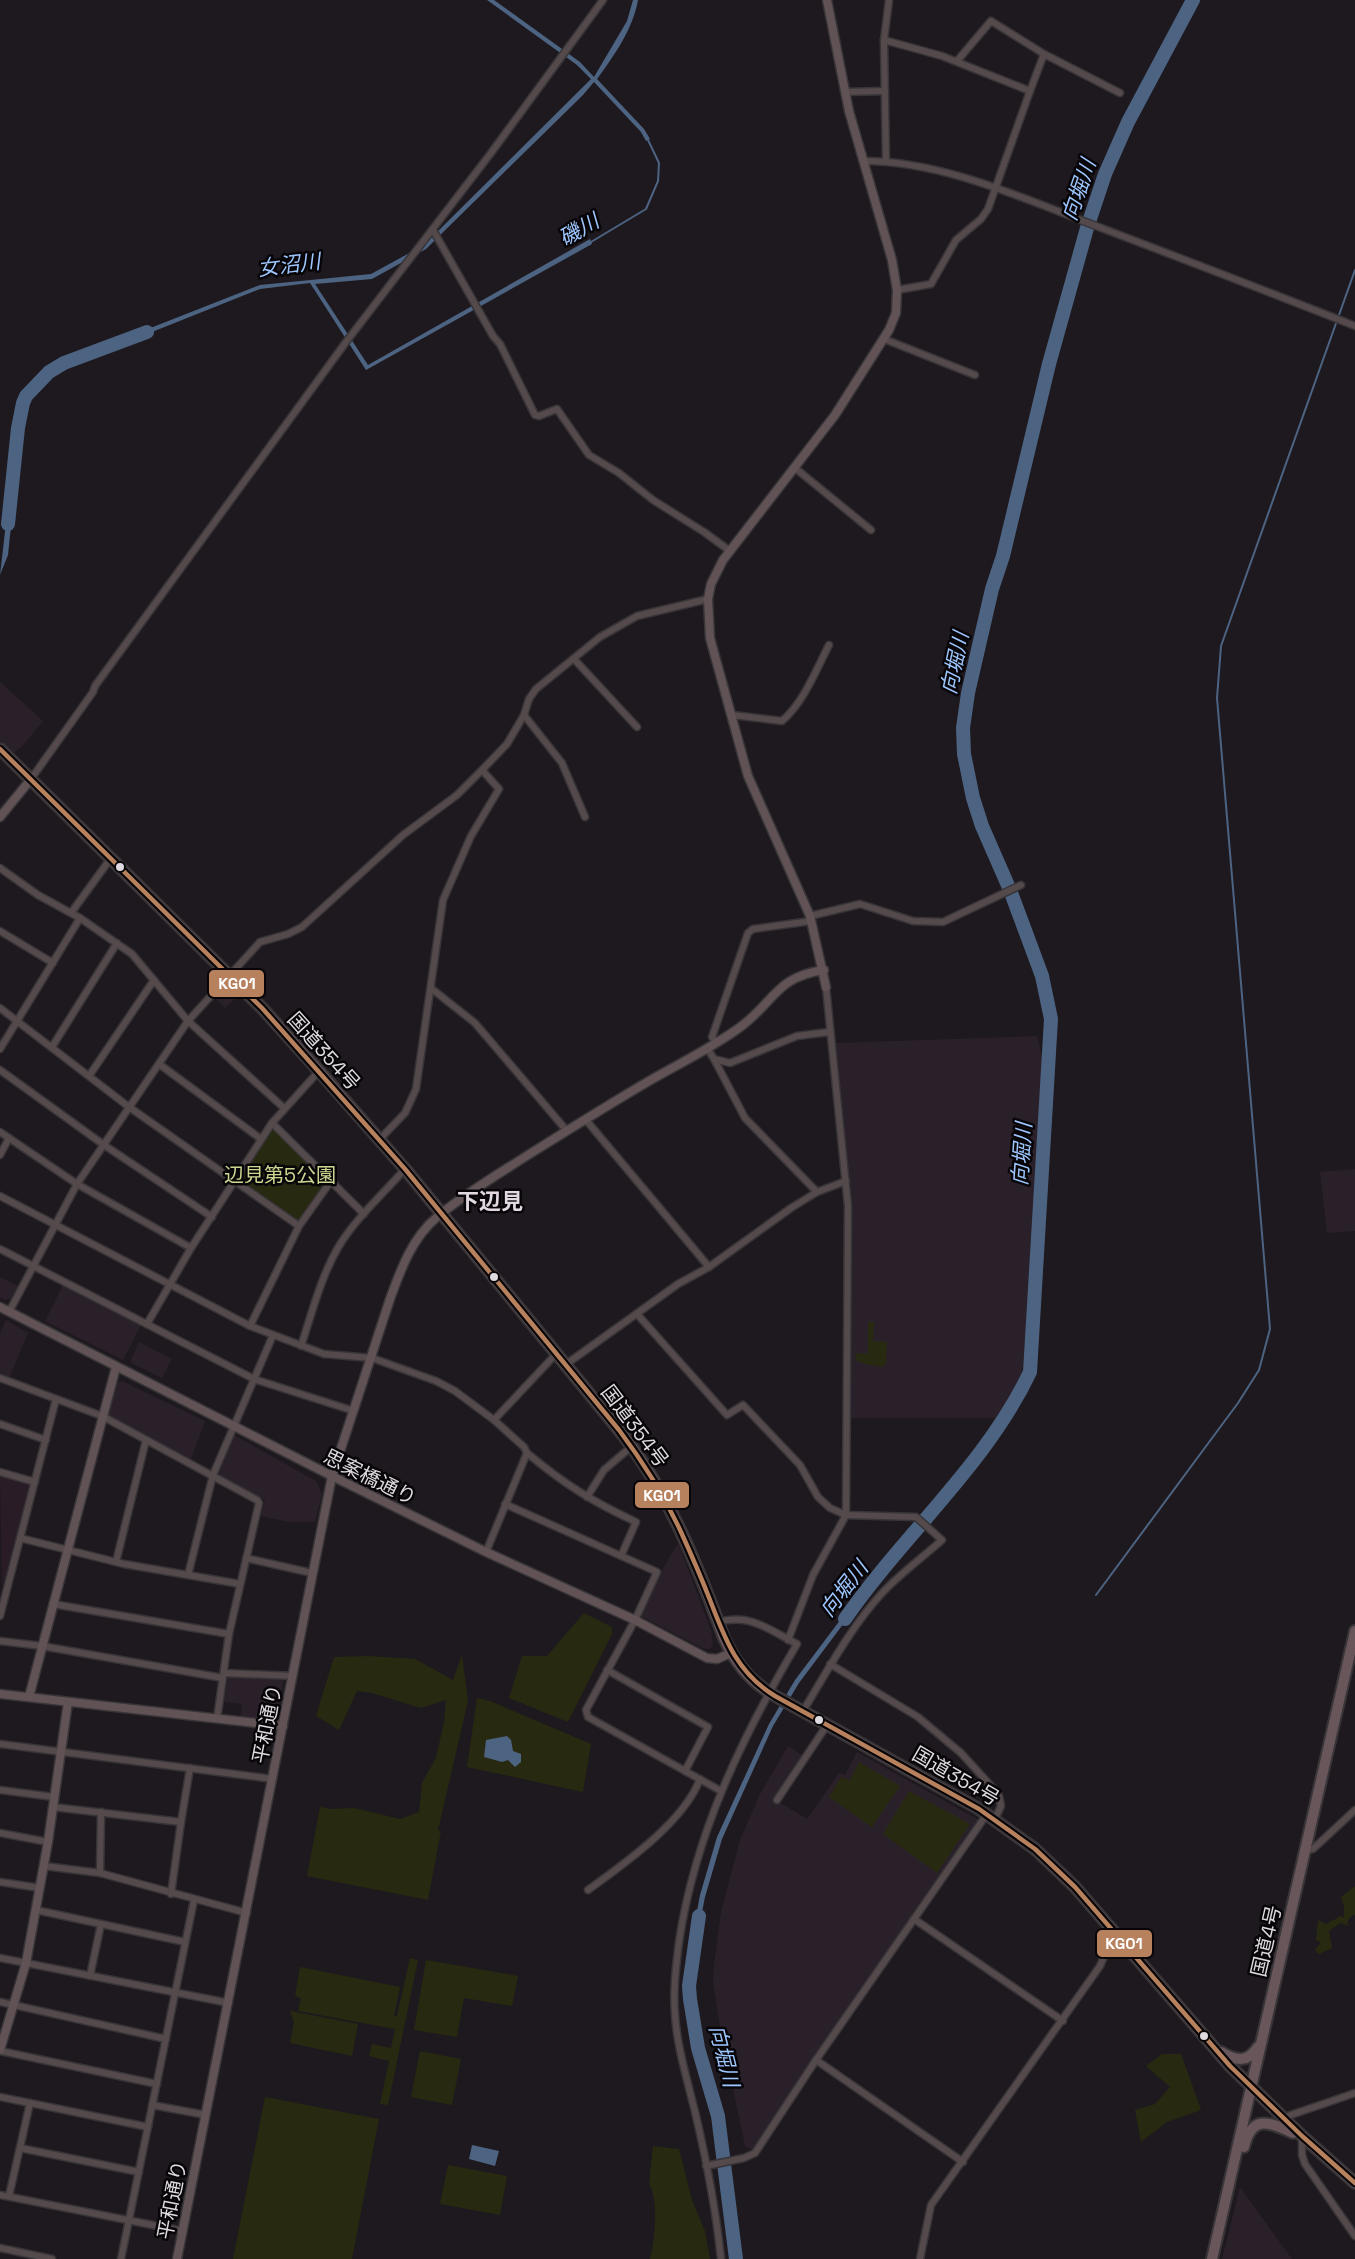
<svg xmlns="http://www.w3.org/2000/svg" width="1355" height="2259" font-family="'Space Grotesk','Noto Sans JP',sans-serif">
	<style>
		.built { fill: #2a202a }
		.education { fill: #291c27 }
		.green { fill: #282911 }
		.water { fill: #4d6382 }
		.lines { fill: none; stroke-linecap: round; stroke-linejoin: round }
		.stream { stroke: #4d6382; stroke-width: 2 }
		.river { stroke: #4d6382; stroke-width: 14 }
		.street-casing { stroke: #383538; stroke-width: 9 }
		.secondary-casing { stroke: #383538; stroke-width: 11 }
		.highway-casing { stroke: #383538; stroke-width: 14 }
		.street { stroke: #54494b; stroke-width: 6 }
		.secondary { stroke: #615355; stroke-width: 8 }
		.highway { stroke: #68565a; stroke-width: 10 }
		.bus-1-casing { stroke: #070507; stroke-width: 9 }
		.bus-1 { stroke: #b6815c; stroke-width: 4.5 }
		.bus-dot { fill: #dfdadf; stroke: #070507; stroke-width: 2 }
		.labels { text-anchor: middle; stroke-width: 5; stroke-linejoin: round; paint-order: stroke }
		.street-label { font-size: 20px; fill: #dfdadf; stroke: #070507 }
		.park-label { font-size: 20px; fill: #cdd690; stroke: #070507 }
		.water-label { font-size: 21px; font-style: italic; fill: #9dc5fe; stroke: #070507 }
		.quarter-label { font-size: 22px; font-weight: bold; fill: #e1d8e1; stroke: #070507 }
		.line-badge { stroke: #070507; stroke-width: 2 }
		.badge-label { font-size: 16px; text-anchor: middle; font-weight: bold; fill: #fff }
	</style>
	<rect width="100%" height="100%" fill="#1e191e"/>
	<g class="built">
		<polygon points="0,682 43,721 24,744 14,753 0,740"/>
		<polygon points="224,989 235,999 225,1008 215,998"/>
		<polygon points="1037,1036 1043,1060 1046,1107 1029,1335 1021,1375 999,1418 850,1418 851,1207 836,1043"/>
		<polygon points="1355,1169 1355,1231 1327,1233 1320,1172"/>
		<polygon points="0,1277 18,1286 11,1298 5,1300 0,1297"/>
		<polygon points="63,1285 141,1325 123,1360 45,1321"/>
		<polygon points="6,1320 28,1333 9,1378 0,1375 0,1333"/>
		<polygon points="139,1342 172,1359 162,1378 130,1362"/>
		<polygon points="122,1381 205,1421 191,1459 108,1416 116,1383"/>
		<polygon points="234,1435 316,1481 322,1494 315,1522 288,1522 261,1516 265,1500 220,1476 219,1471"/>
		<polygon points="678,1543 711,1630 713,1644 710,1649 702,1648 641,1616 661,1572"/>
		<polygon points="228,1677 284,1678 277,1715 271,1719 241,1717 242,1704 224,1702"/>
		<polygon points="788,1746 802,1755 774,1799 807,1819 839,1773 845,1775 857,1752 979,1820 752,2150 745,2146 719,2022 713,1981 714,1965 721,1912 740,1840 760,1794"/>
		<polygon points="1240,2187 1292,2259 1222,2259"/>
	</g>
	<polygon class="education" points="0,1475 29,1484 30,1487 2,1589"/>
	<g class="green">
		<polygon points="272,1123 331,1181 299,1226 235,1181"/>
		<polygon points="868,1322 874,1322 873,1341 887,1342 886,1363 883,1367 865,1364 856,1360 855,1353 868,1354"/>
		<polygon points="584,1613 612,1627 612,1634 568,1722 509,1698 522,1656 547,1656"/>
		<polygon points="462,1655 468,1701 438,1830 441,1831 428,1900 307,1876 320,1807 332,1809 354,1808 400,1819 419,1812 422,1783 436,1758 444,1722 446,1700 421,1708 372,1693 357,1691 339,1730 316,1716 334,1657 369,1656 415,1659 453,1680"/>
		<polygon points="477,1698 490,1701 591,1744 583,1792 467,1767"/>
		<polygon points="859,1762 900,1786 872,1827 829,1797 841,1777 850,1780"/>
		<polygon points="909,1791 970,1824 937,1873 883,1834"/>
		<polygon points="1355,1886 1355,1915 1350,1917 1347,1923 1350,1926 1340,1923 1329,1931 1332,1948 1319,1954 1315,1950 1321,1942 1316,1940 1318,1920 1326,1924 1341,1916 1344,1918 1344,1907 1341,1897"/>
		<polygon points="410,1958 418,1960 388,2105 380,2104 389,2061 369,2056 372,2044 391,2048 395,2029 298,2011 301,1998 295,1996 300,1967 400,1987 394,2016 397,2016"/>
		<polygon points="426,1960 518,1976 512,2006 464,1998 457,2037 414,2030"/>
		<polygon points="290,2011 358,2024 352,2056 290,2043 294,2022"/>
		<polygon points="420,2051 461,2059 452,2105 411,2097"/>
		<polygon points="1162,2054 1181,2054 1201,2110 1167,2122 1141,2142 1135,2110 1155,2104 1170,2087 1146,2066"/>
		<polygon points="265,2097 379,2119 352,2259 233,2259"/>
		<path d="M653 2146 679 2149 692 2200 705 2231 710 2259H650C655 2242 659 2199 649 2184Z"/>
		<polygon points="448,2165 507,2176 500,2215 440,2204"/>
	</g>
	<g class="water">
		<path d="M487 0H494L580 62 594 77 627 21 633 0H638C633 29 614 56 597 79L644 129 650 139 646 141 641 132 594 82 583 95 426 249 372 279 315 284 368 365 590 239 592 244 366 370 310 283 260 289 132 340 130 336 260 285 371 274 424 245 591 79 577 65Z"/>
		<polygon points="8,506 13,507 8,555 0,575"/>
		<polygon points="853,1603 856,1607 799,1683 773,1726 722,1839 705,1897 698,1933 693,1932 700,1895 717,1837 769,1724 795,1680"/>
		<polygon points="507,1736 511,1740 513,1751 521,1754 521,1762 515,1767 508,1760 502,1762 484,1757 486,1740"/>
		<polygon points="472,2145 499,2151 495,2166 469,2159"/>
	</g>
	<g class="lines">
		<g class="stream">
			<polyline points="591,242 646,209 658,181 659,163 648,140"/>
			<polyline points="1096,1595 1238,1403 1259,1370 1270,1329 1217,698 1221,646 1355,270"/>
		</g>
		<g class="river">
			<polyline points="8,524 18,428 23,403 26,396 49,372 64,363 147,332"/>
			<path d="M845 1619C903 1535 986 1465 1030 1372L1051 1019 1042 976 1029 941 1010 890 982 826 973 798 964 754 963 728 968 693 992 589 1003 556 1049 364 1087 228 1105 174 1128 122 1193 0"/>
			<polyline points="699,1916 689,1986 690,1999 698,2048 718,2116 736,2259"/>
		</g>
		<defs>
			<g id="street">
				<polyline points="884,40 942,56 1030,91 1044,54 1120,93"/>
				<polyline points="957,61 991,21 1044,54"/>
				<polyline points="845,92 885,91"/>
				<path d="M864 161C945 161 1029 201 1104 229 1188 261 1272 293 1355 326"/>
				<polyline points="886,161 884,40 889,0"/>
				<polyline points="433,230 493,336 500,344 535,415 539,416 557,409 589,455 619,473 653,500 704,532 730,551"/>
				<polyline points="897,290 931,284 956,240 981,219 988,209 1030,91"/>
				<polyline points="884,339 975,375"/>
				<polyline points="795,468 871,530"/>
				<polyline points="574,659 637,727"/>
				<polyline points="524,715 562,763 585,817"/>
				<path d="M732 715 782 721C804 702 816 670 829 645"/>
				<polyline points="31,779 93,692 95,686 346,342 491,153 603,0"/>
				<polyline points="0,868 38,895 80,918 132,954 188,1021 284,1108"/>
				<polyline points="71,913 111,858"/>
				<polyline points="810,916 860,904 913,921 943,922 1021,885"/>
				<polyline points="0,931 53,963"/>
				<polyline points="432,989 475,1023 567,1131"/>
				<polyline points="0,1008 129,1107 299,1226"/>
				<polyline points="717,1043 712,1037 748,933 753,929 811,921"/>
				<polyline points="52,1047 117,943"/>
				<polyline points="707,1048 714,1059 730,1063 797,1036 829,1032"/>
				<polyline points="0,1049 80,918"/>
				<polyline points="714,1059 745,1118 817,1192"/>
				<polyline points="159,1064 261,1139"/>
				<polyline points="0,1070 104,1145 212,1217"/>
				<polyline points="89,1076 154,980"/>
				<polyline points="586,1120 709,1267"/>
				<polyline points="272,1123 364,1214"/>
				<polyline points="0,1132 77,1184 191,1248"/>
				<polyline points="380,1139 405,1113 416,1089 443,900 471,836 499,789 482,770"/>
				<polyline points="0,1155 9,1138"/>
				<path d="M0 1196 250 1326 324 1354 372 1358 436 1381 455 1391 494 1420 524 1447 527 1453C564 1484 593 1502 636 1522L621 1556"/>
				<polyline points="0,1249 254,1379 354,1411"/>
				<polyline points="9,1312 77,1184 188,1021 260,942 288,934 302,927 403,835 457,795 482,770 507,744 524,715 529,699 536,689 600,637 637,616 708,599"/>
				<path d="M637 1314 727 1415 743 1405 800 1465 818 1497 830 1508 846 1515 916 1517 942 1540C923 1557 901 1573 883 1592 850 1628 828 1670 803 1711"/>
				<polyline points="147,1324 191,1248 272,1123 319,1071"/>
				<polyline points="250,1326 299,1226 331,1181"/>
				<path d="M301 1346C312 1313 321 1276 339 1246 356 1218 383 1194 405 1169"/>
				<polyline points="565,1365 678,1284 709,1267 791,1208 817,1192 846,1181"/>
				<polyline points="0,1378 102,1416 257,1500 259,1503 229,1634 217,1719"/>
				<polyline points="494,1420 556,1354"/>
				<polyline points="0,1424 46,1440"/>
				<polyline points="0,1472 35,1482"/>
				<polyline points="587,1497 604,1470 632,1446"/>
				<polyline points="505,1504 657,1572 635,1620 586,1710 588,1717 721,1791"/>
				<polyline points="20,1538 124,1564 240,1584"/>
				<polyline points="486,1552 527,1453"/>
				<polyline points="246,1558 312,1573"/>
				<polyline points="116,1562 146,1440"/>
				<polyline points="188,1575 213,1475 273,1335"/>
				<polyline points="53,1604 229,1634"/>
				<polyline points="0,1616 56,1399"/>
				<path d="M718 1622C751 1613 769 1630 797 1644 742 1737 695 1834 679 1942 676 1966 673 1990 675 2014 677 2048 688 2082 696 2116 707 2163 716 2211 721 2259"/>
				<polyline points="788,1640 813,1575 846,1515 848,1206 826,987"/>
				<polyline points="0,1641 42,1646 223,1678"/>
				<polyline points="830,1664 918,1717 961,1753 992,1787 999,1796 1001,1806 995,1819"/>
				<polyline points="607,1670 708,1727 685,1771"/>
				<polyline points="224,1673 293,1676"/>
				<polyline points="0,1744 273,1779"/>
				<polyline points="0,1790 54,1797"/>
				<polyline points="777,1800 827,1725"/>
				<polyline points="53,1807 181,1822 190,1768"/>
				<polyline points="0,1833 48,1842"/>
				<polyline points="1305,1850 1313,1849 1355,1810"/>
				<polyline points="44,1866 100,1873 247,1913"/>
				<polyline points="100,1873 101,1812"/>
				<polyline points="0,1882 40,1888"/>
				<path d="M588 1890C624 1864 684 1822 700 1779"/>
				<polyline points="171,1894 181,1822"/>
				<polyline points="36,1910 185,1942"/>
				<polyline points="914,1919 1063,2021"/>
				<polyline points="0,1958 229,2003"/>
				<polyline points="90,1976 101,1924"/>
				<polyline points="0,2002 166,2039"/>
				<polyline points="0,2051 157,2084"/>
				<polyline points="816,2060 963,2162"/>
				<polyline points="0,2097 148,2127"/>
				<polyline points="152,2105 206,2115"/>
				<polyline points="1282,2118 1355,2093"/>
				<polyline points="1302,2137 1302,2155 1305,2164 1355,2236"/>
				<polyline points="20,2148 139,2172"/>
				<polyline points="706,2166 744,2158 755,2153 816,2060 987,1814"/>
				<polyline points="0,2195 183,2231"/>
				<polyline points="9,2196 30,2103"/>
				<polyline points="0,2248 52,2259"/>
				<polyline points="121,2259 194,1900"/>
				<polyline points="920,2259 931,2205 1100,1966 1114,1933"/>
			</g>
			<g id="secondary">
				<polyline points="0,817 31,779"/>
				<polyline points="826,987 810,916 748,776 710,638 708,599 711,584 723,560 835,415 889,330 896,313 897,290 892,260 849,111 827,0"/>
				<polyline points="0,1307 332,1476 486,1552 635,1620 707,1658 717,1659 731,1653"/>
				<polyline points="0,1694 283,1726"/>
				<polyline points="29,1697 116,1367"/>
				<polyline points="0,2050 26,1963 48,1842 68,1702"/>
				<path d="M177 2259 332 1476 390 1299C401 1269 412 1238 437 1217 466 1193 497 1175 528 1155 568 1130 608 1105 649 1081 680 1063 714 1047 743 1025 776 999 777 977 824 970"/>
			</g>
			<g id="highway">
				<path d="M0 749 262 1008 319 1071 405 1169 619 1430C668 1491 697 1564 724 1638 735 1663 750 1682 775 1696L979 1809 1035 1849 1075 1887 1230 2066 1302 2136 1355 2183"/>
				<path d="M1221 2052C1236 2061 1248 2063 1258 2047"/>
				<path d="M1244 2147C1252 2114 1269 2122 1293 2133"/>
				<polyline points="1212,2259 1355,1631"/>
			</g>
		</defs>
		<use href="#street" class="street-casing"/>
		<use href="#secondary" class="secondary-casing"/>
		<use href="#highway" class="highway-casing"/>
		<use href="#street" class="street"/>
		<use href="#secondary" class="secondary"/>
		<use href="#highway" class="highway"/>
		<defs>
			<path id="bus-1" d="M0 749 262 1008 405 1169 619 1430C643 1462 664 1495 681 1532 691 1554 701 1577 710 1600 725 1639 737 1673 775 1696L979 1809 1035 1849 1075 1887 1230 2066 1302 2136 1355 2183"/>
		</defs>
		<use href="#bus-1" class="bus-1-casing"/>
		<use href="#bus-1" class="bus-1"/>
	</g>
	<g class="bus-dot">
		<circle cx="120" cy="867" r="5"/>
		<circle cx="494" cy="1277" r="5"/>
		<circle cx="819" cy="1720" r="5"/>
		<circle cx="1204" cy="2036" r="5"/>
	</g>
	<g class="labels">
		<g class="street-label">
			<text transform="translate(324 1051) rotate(48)" y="7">国道354号</text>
			<text transform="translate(635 1426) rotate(53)" y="7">国道354号</text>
			<text transform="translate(370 1477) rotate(26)" y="7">思案橋通り</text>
			<text transform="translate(267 1724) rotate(-79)" y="7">平和通り</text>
			<text transform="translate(956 1776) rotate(30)" y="7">国道354号</text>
			<text transform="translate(1266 1941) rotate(-77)" y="7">国道4号</text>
			<text transform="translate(172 2200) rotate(-79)" y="7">平和通り</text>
		</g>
		<g class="park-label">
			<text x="280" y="1182">辺見第5公園</text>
		</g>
		<g class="water-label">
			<text transform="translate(1079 190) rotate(-71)" y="7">向堀川</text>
			<text transform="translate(579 230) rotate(-30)" y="7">磯川</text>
			<text transform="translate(289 265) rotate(-7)" y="7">女沼川</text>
			<text transform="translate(955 663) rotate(-78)" y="7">向堀川</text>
			<text transform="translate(1022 1154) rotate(-86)" y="7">向堀川</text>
			<text transform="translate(844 1589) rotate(-52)" y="7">向堀川</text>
			<text transform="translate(724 2056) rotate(76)" y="7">向堀川</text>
		</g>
		<g class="quarter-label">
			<text x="490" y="1209">下辺見</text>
		</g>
	</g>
	<g class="line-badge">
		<rect x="208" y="969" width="57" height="29" rx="6" fill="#b6815c"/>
		<rect x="634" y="1481" width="56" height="28" rx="6" fill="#b6815c"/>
		<rect x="1096" y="1929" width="57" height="29" rx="6" fill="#b6815c"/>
	</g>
	<g class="badge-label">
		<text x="237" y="989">KG01</text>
		<text x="662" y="1501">KG01</text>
		<text x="1124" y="1949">KG01</text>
	</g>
</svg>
